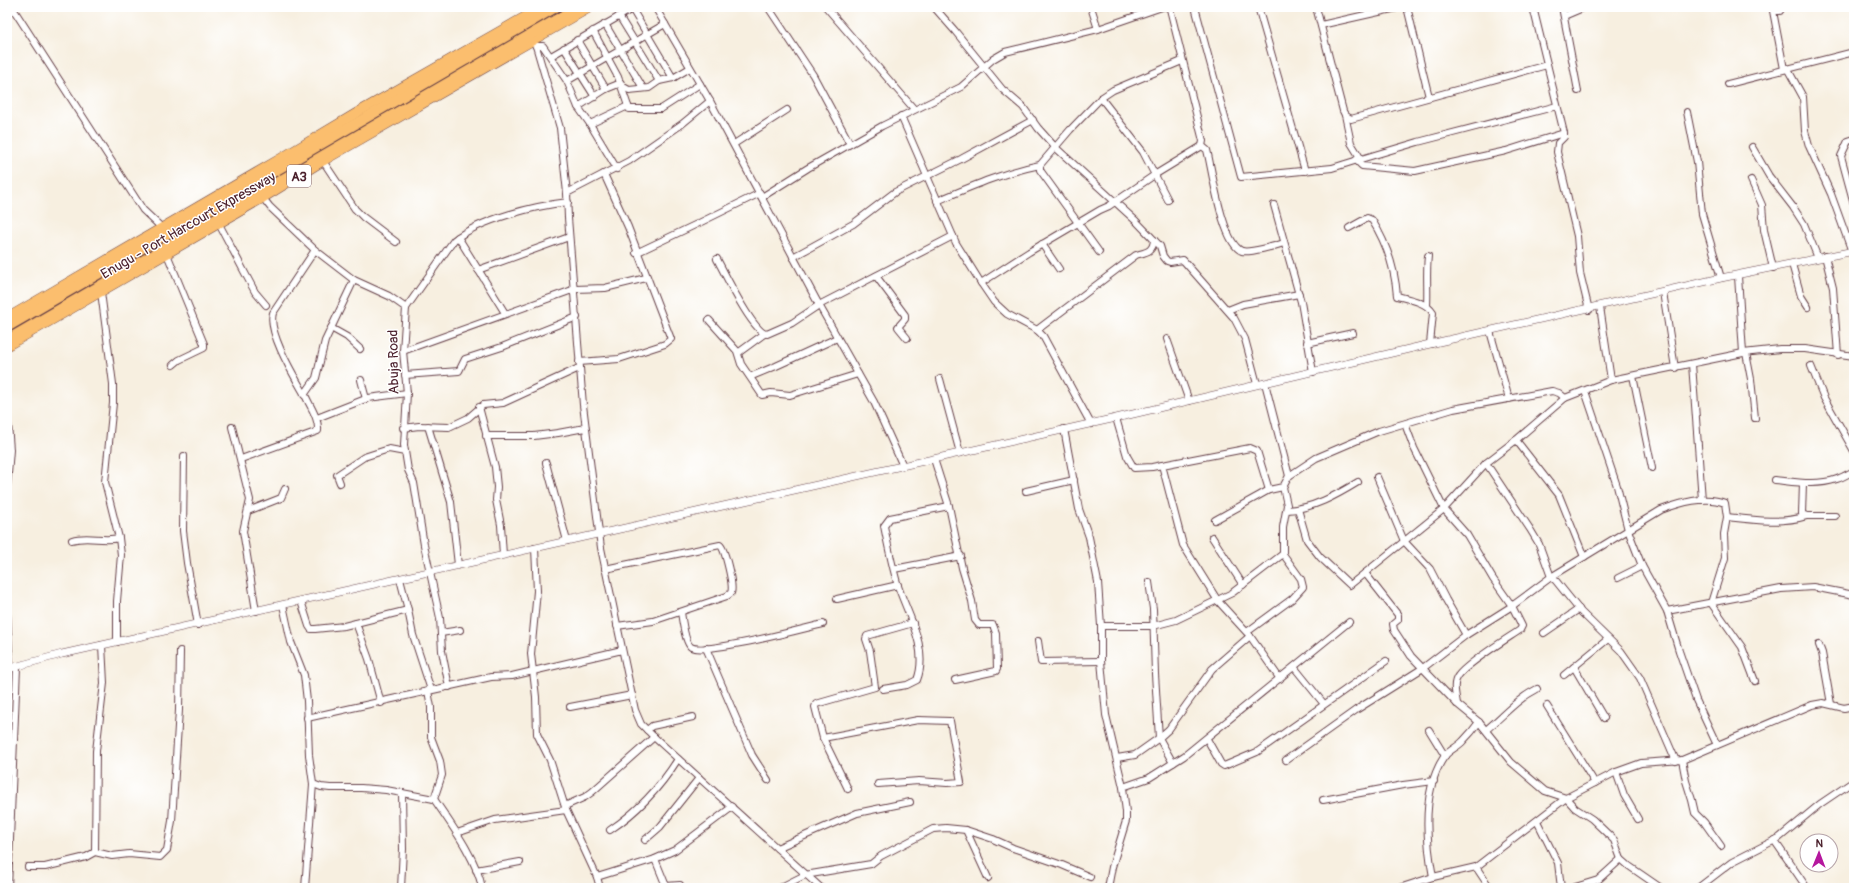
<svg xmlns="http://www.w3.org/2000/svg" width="1861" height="895" font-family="Pangolin,sans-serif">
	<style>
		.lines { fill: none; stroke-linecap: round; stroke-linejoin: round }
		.minor-casing { stroke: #643e46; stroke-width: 8 }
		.tertiary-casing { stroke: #643e46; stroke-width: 8 }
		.primary-casing { stroke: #643e46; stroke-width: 10 }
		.trunk-casing { stroke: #643e46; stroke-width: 12 }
		.minor { stroke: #fff; stroke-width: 6 }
		.tertiary { stroke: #fff; stroke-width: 7 }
		.primary { stroke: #fbbe6e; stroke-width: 9 }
		.trunk { stroke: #fbbe6e; stroke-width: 10 }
		.labels { text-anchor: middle; stroke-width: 3; stroke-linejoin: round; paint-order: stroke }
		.shield { fill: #fff; stroke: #80626b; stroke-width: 1 }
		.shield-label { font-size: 13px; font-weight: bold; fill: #4a1f2b }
		.street-label { font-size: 14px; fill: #4a1f2b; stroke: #fff }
	</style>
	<rect width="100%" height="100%" fill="#fff"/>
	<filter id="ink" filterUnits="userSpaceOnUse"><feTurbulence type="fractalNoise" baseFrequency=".025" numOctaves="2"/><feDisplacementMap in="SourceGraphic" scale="8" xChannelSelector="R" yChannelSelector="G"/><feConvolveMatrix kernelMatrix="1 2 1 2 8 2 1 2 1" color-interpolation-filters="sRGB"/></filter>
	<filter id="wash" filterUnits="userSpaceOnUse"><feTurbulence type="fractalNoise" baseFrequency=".012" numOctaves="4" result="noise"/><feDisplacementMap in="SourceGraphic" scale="16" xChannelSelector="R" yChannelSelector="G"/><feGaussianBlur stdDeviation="0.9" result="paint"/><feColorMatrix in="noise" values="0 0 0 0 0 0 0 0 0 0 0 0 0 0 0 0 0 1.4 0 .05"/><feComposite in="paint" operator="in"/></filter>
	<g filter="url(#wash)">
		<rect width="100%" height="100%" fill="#f7efe0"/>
	</g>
	<g filter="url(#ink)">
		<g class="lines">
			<defs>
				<g id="minor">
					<polyline points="12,7 143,210 162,228"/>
					<polyline points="655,7 710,101 819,305 874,402 903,466"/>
					<polyline points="768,7 813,75 850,144"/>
					<polyline points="826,7 914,109"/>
					<polyline points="934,7 955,31 1002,89 1023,107 1038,128 1055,147 1136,221 1160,246 1163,256 1167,261 1170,262 1183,260 1234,318 1245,339 1257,384"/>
					<polyline points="1091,7 1098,29"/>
					<polyline points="1167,7 1170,9 1203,141 1202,146"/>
					<polyline points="1195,7 1241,177 1332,168 1361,159 1351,143 1345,115"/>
					<polyline points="1258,7 1305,171"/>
					<polyline points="1316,7 1343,111 1345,115 1351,119 1547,65"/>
					<polyline points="1407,7 1429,97"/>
					<polyline points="1533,7 1564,133 1564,137 1558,143 1557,152 1577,236 1580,273 1589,310"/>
					<polyline points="1562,7 1578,91"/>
					<polyline points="1782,7 1780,11 1773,11 1784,69"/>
					<polyline points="619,16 659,81"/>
					<polyline points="1564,16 1585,7"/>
					<polyline points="605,24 643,88"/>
					<polyline points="1321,25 1401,7"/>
					<polyline points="593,31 618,77 629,109 661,109 700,84"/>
					<polyline points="577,40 606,89"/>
					<polyline points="532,41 536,46 560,128 567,193 568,218 583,405 601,548 635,710 641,724 654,737 821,888"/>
					<polyline points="536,46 543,46 567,81 578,107 590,124 617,169"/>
					<polyline points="564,48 595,97"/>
					<polyline points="551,56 632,9 673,78 690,68"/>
					<polyline points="1787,68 1803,97 1805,131 1809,146 1831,194 1852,252"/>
					<polyline points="567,81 665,24"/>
					<polyline points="1728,84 1854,52"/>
					<polyline points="622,86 629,90 649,88 659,81 673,78"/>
					<polyline points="1101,98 1143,152 1168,200"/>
					<polyline points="578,107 606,89 621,83"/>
					<polyline points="1687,112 1697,162 1702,214 1721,278"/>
					<polyline points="901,116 956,243 981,283 994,302 1007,314 1037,330 1043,336 1091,424"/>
					<polyline points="590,124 628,106"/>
					<polyline points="1854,139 1848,141 1841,156 1854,204"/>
					<polyline points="734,144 787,110"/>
					<path d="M1202 146 1207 150C1212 169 1222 244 1242 251 1250 253 1275 246 1284 243"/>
					<polyline points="1752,147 1769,176 1793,207 1804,224 1818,258"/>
					<polyline points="1361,159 1418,142 1557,106"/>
					<polyline points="1356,160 1362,166 1415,171 1506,151 1564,133"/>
					<polyline points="323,161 355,209 363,217 396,242"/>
					<polyline points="1751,180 1762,205 1764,230 1773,268"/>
					<polyline points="567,193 629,161 682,124 710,101"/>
					<polyline points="762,197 808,168 882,126 961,87 993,59 1005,52 1098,29 1162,7"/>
					<polyline points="263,198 270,207 315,250 354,280 389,296 406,308"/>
					<path d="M937 201C970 187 1004 172 1040 165"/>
					<polyline points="1274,205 1301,302 1313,372"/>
					<polyline points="219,224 255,292 266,305"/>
					<path d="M1349 228 1367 218 1372 220C1387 244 1395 268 1397 296 1409 299 1427 302 1433 313L1430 344"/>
					<polyline points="458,237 505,313"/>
					<polyline points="1042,244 1059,269"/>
					<polyline points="1099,252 1040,170 1040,165 1070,130 1101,98 1113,90 1182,61"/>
					<polyline points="636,253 697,224 760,193"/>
					<polyline points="167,254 204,344 204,348 179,360 173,365"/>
					<polyline points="1825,256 1833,288 1838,355"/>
					<polyline points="793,257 853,224 895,192 961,159 1033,120"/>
					<path d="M717 259C724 272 753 333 767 334L792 323 819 305 953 236"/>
					<polyline points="1792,264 1801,296 1808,307"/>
					<polyline points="478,270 569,237"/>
					<polyline points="876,276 905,315 905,319 898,327 907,338"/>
					<polyline points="1738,276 1743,353"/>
					<polyline points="981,283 1029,252 1100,210 1109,206 1156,174 1202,146"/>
					<polyline points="101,292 113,384 113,403 105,482 119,538 121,555 117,601 117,642"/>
					<polyline points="1663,292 1675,368"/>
					<path d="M1427 306C1428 289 1426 273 1428 256"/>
					<polyline points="1600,307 1611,380"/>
					<polyline points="406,308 403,351 407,393 404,445 408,470 414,483 424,545 440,618 442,651 449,687"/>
					<path d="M406 308 454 240C481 219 534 206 568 202"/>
					<polyline points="1228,310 1243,304 1299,294"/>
					<polyline points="709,320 737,351 741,364 762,395 771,393 790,395 858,374"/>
					<polyline points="331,328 347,337 360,349"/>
					<path d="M1037 330 1136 255C1146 252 1153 252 1154 240"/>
					<polyline points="1490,331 1509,399"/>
					<polyline points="1167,339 1189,401"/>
					<polyline points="1307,343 1353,333"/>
					<polyline points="403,351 575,289 605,288 646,278"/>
					<polyline points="738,353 764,334"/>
					<polyline points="1746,353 1751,379 1755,418"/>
					<polyline points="579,362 619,359 665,344 671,339 628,227 604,174"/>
					<polyline points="1692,364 1702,500"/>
					<polyline points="1811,366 1824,398 1854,451"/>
					<polyline points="405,375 459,371 465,359 502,347 577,317"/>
					<polyline points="752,376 776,366 837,338"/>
					<polyline points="1633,376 1652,468"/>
					<polyline points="940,379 960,453"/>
					<polyline points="361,380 366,399"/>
					<polyline points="1585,391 1617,486 1628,530 1642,566 1667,611 1679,651 1696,700 1717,745"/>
					<polyline points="304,395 316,378 325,341 354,280"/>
					<polyline points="479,407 495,467 497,487 496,500 501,525 503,555"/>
					<polyline points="7,410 10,450 7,486"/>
					<polyline points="317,418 368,398 407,393"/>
					<polyline points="1116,418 1127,456 1134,468 1152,467 1250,448 1257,451 1269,490 1283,487"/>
					<path d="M1405 424 1414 448 1444 509 1467 535 1493 579 1512 606 1522 626 1520 630C1505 640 1467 663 1458 676 1452 684 1456 695 1457 704"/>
					<polyline points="428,426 451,502 458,565"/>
					<polyline points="232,427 250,500 243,531 256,611"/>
					<polyline points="403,428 419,426 449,427 468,418 483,405 503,403 579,368"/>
					<polyline points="1064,429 1079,509 1089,537 1098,582 1101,626 1101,661 1106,715 1123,787 1126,812 1126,821 1112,867 1108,888"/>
					<polyline points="486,436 534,436 558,433 585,428"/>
					<polyline points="1516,440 1559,495 1584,557"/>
					<polyline points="184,456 183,531 187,563 198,625"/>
					<path d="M241 459 318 431C319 419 311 408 306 397 296 379 267 333 273 313L315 250"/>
					<polyline points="934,459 949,506 962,568 972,601 975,620 979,625 993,625 996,633 997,669 996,671 955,680"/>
					<polyline points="546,463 567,541"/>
					<polyline points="1486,463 1530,529 1539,544 1551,577 1556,581 1581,612 1621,651 1640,678 1676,761"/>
					<polyline points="1289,476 1316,458 1379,431 1453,409 1552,391 1559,393 1565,398 1611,380 1743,353 1780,349 1805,349 1854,356"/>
					<polyline points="1377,477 1404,541 1430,569 1446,600 1466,635"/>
					<path d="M1775 480C1795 482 1817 486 1837 479 1843 477 1848 474 1854 471"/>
					<polyline points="340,483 337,475 364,457 389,449 405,452"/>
					<polyline points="1803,483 1802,514 1807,516 1835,516"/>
					<polyline points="1026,491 1074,480"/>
					<polyline points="1298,509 1307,540 1320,557 1350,585 1444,509 1486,463 1516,440 1565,398"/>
					<path d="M1287 510C1312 509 1337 495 1358 482"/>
					<polyline points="248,511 281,498 285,489"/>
					<path d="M1727 517C1753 520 1782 524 1807 516"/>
					<polyline points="1215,520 1269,490"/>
					<polyline points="1212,537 1243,585"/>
					<path d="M72 540C88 535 103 542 119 538"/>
					<polyline points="535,548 537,591 531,654 536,697 537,734 550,760 566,810 597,877 600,888"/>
					<path d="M605 569 720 545C725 549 734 586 731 593L727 596 653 621 617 626"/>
					<polyline points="894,569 961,556"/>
					<polyline points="1365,573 1398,615 1398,620 1393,624 1394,630 1411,656 1457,704 1479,722 1511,762 1545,791 1566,798 1575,808 1592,819 1614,840 1621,859 1629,866 1661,888"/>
					<polyline points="1618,578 1642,566"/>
					<polyline points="400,579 408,610 413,635 431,690"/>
					<polyline points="1149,582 1153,609 1155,674 1159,738 1173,763"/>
					<polyline points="837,599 898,585"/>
					<polyline points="301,601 309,626 311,629 315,629 344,626 408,610"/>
					<polyline points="283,605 291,642 304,675 307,701 309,755 313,784 305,888"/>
					<polyline points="1667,611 1781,589 1813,587 1854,595"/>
					<path d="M681 612C682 619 685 643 691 647 705 655 802 629 823 624"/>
					<polyline points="7,613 10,668"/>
					<polyline points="356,623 369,659 381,703"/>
					<polyline points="1101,626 1153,626 1176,620 1232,593 1283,554 1283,527 1287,505 1283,487 1289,476 1265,383"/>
					<polyline points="1247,632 1292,599 1303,587 1301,579 1283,554"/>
					<polyline points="441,633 460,630"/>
					<polyline points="1544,633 1579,609"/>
					<polyline points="1250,636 1280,679"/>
					<polyline points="1038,641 1041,662 1101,661"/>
					<polyline points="1819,645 1822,653 1831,704"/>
					<polyline points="706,648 752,755 768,780"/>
					<polyline points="1294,667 1324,704"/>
					<polyline points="1574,667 1604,718"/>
					<polyline points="1564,675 1608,639"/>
					<path d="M883 689 907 685 917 680C929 649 908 615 898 586 892 566 888 546 884 526L890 518 949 506"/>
					<polyline points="428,691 431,707 431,737 440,761 442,775 434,799"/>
					<polyline points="1547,706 1595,783"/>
					<polyline points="570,707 632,695"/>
					<polyline points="307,718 491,677 512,676 622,650"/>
					<polyline points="647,730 652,726 693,717"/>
					<polyline points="1429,730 1445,756"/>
					<path d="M1486 730C1503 716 1517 699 1537 689"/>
					<polyline points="823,738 918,720 950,721 961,782 947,783 919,781 878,784"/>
					<polyline points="1207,739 1221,764 1224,766 1257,752 1386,661"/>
					<polyline points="1117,758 1135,755 1159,738 1169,729 1212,669 1250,636 1218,601 1183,545 1162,465"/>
					<path d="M1286 760 1356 710 1423 668 1466 635 1512 606 1551 577 1661 510C1680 503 1705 495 1725 503L1727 517 1724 534 1725 558 1711 603 1742 647 1755 681"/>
					<polyline points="1682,760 1686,781 1692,800 1695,813 1704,822 1721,846"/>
					<polyline points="1616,772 1624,795 1638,819"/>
					<path d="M313 784 321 787 330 788H361L386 790 434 799C450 823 477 859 482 888"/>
					<polyline points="1123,787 1149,778 1184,756 1349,622"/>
					<polyline points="848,789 823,738 815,707 816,704 875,687 870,651 866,639 867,636 913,623"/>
					<polyline points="1323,800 1403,785 1434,781"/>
					<polyline points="565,806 585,797 592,792 654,737"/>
					<polyline points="1537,821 1558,863 1561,888"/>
					<path d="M610 830C637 812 661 786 678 759"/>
					<polyline points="966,830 988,878"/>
					<polyline points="457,833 495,820 566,810"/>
					<polyline points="645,840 660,827 699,778"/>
					<polyline points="1774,840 1807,888"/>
					<polyline points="777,848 857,813 910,802"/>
					<polyline points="95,852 96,751 104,683 102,645"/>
					<polyline points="655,859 666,886 680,885"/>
					<polyline points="28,867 45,867 86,857 95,852 112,856 129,854 160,857 167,850 172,821 179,710 180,651"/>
					<polyline points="1476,867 1490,888"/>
					<polyline points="476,870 520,862"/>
					<polyline points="597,877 655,859 675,850 732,807"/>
					<path d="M1433 877C1426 840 1422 790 1444 757 1449 750 1458 747 1463 741 1469 735 1474 729 1479 722"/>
					<polyline points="8,888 17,667"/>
					<polyline points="401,888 403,849 402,793"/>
					<polyline points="779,888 805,875 871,864 881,856 933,829 946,828 966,830 993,839 1013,848 1062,865 1090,877"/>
					<polyline points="1399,888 1433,877 1476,867 1566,798 1616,772 1641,763 1682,760 1812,705 1823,703 1844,708 1854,706"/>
					<polyline points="1572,888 1598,880 1621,859"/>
					<polyline points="1698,888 1732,862 1779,838 1820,804 1854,781"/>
				</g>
				<polyline id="tertiary" points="7,669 62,654 1116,418 1430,344 1721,278 1854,251"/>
				<g id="primary">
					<polyline points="7,318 278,160 358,112 542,7"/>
					<polyline points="7,346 263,198 323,161 591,7"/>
				</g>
				<g id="trunk">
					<polyline points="7,327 556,7"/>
					<polyline points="7,340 578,7"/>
				</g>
			</defs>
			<use href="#minor" class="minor-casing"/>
			<use href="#tertiary" class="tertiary-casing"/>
			<use href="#primary" class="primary-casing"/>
			<use href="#trunk" class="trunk-casing"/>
			<use href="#minor" class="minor"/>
			<use href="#tertiary" class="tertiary"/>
			<use href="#primary" class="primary"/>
			<use href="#trunk" class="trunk"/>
		</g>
	</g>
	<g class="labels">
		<rect class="shield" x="287" y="165" width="24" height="22" rx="3"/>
		<g class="shield-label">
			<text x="299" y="181">A3</text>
		</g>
		<g class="street-label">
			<text transform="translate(188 225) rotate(-30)" y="5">Enugu - Port Harcourt Expressway</text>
			<text transform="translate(393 362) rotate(-91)" y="5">Abuja Road</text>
		</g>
	</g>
	<rect width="1861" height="895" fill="none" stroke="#fff" stroke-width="24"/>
	<g transform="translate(1819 853) rotate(1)"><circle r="19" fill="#ffffff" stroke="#b7a5aa"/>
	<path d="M0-3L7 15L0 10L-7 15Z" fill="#b5179e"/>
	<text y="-6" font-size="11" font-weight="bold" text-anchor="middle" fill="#4a1f2b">N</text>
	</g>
</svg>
